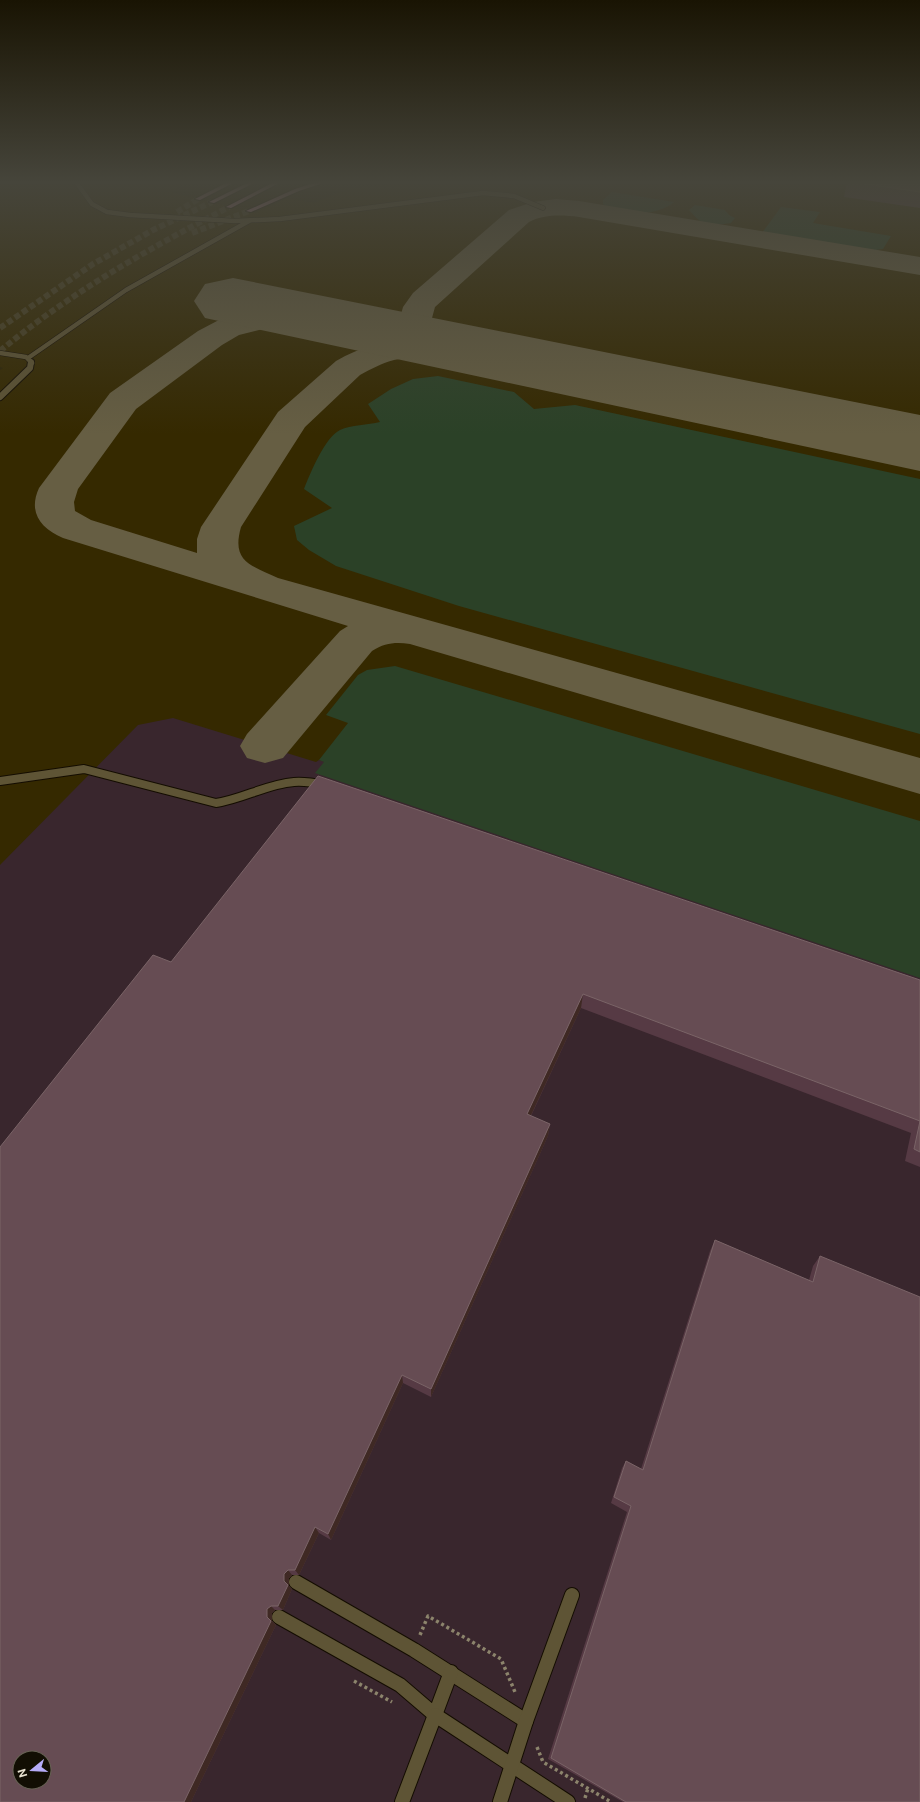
<svg xmlns="http://www.w3.org/2000/svg" width="920" height="1802" font-family="'Public Sans',sans-serif">
	<style>
		.built { fill: #352900; fill-rule: evenodd }
		.industrial { fill: #39262d; fill-rule: evenodd }
		.green { fill: #2b4127 }
		.lines { fill: none; stroke-linecap: round; stroke-linejoin: round }
		.taxiway { fill: #665e43; fill-rule: evenodd }
		.runway { fill: #665e43; fill-rule: evenodd }
		.motorway-tunnel { stroke: #494124; stroke-width: 6; stroke-dasharray: 6 3; stroke-linecap: butt }
		.service-far3-casing { stroke: #140d00; stroke-width: 5.5 }
		.service-far2-casing { stroke: #140d00; stroke-width: 8 }
		.service-far1-casing { stroke: #140d00; stroke-width: 10 }
		.service-casing { stroke: #140d00; stroke-width: 16 }
		.motorway-casing { stroke: #140d00; stroke-width: 2 }
		.path { stroke: #8c846c; stroke-width: 3.5; stroke-dasharray: 3 3; stroke-linecap: butt }
		.service-far3 { stroke: #5e5435; stroke-width: 4.5 }
		.service-far2 { stroke: #5e5435; stroke-width: 6 }
		.service-far1 { stroke: #5e5435; stroke-width: 8 }
		.service { stroke: #5e5435; stroke-width: 14 }
		.motorway { fill: #c080a3; fill-rule: evenodd }
		.wall { fill: #563a44 }
		.shaded-wall { fill: #3f2924 }
		.building { fill: #664c53; stroke: #7a6467; fill-rule: evenodd }
	</style>
	<rect width="100%" height="100%" fill="#2d2405"/>
	<path class="built" d="M0 182H187L170 192 255 213 288 198 314 203 350 188 420 182H920V1802H0V370L3 368 0 367ZM20 1758H44V1782H20Z"/>
	<path class="industrial" d="M173 718 316 762 319 760 920 955V1802H0V865L138 725ZM20 1758H44V1782H20Z"/>
	<g class="green">
		<path d="M612 192 674 202C659 216 617 218 603 204V200Z"/>
		<path d="M695 205 725 210 729 215 735 218 731 223C707 226 706 229 689 210Z"/>
		<polygon points="781,207 820,212 813,223 891,236 883,249 869,251 764,235 762,233"/>
		<path d="M438 376 514 392 534 409 575 405 920 479V734L459 606 336 566 309 550 297 540 294 526 332 508 304 489C310 474 325 437 340 430 351 425 368 425 380 422L368 404 391 389 413 379Z"/>
		<polygon points="395,666 920,821 920,978 315,773 324,762 319,760 348,723 326,715 358,675 367,670"/>
	</g>
	<g class="lines">
		<path class="taxiway" d="M556 199 579 201 920 257V275L579 217C562 215 545 214 529 222L435 307 432 318 439 326 451 333 598 367 603 374 598 381 586 384 441 350 438 355C423 359 409 357 394 360 382 363 371 369 360 375L305 427 241 527C231 562 251 565 278 578L920 758V794L410 644C395 642 385 643 372 651L283 758 265 763 247 758 240 746 247 734 340 631 348 626 63 538C40 528 28 512 39 488L110 393 198 331 217 321 234 315 275 306 292 307 384 323 389 330 384 337 373 340 292 327 275 326 239 335 222 345 136 409 78 489 74 502 75 511 91 520 197 553V539L201 527 278 412 336 361C360 347 387 340 414 338L400 318 403 307 413 293 509 210 533 202Z"/>
		<polygon class="runway" points="233,278 920,415 920,471 205,318 194,301 205,284"/>
		<g class="motorway-tunnel">
			<polyline points="177,212 198,199"/>
			<polyline points="192,233 249,211"/>
			<polyline points="0,328 93,264 153,230 212,202"/>
			<path d="M0 351C70 293 148 249 229 207"/>
		</g>
		<defs>
			<g id="service-far3">
				<polyline points="76,182 92,204 107,212 130,215 235,221 280,219 483,193 514,196 543,208"/>
				<polyline points="0,353 26,357 32,363"/>
				<polyline points="28,358 126,290 249,221"/>
			</g>
			<polyline id="service-far2" points="0,397 30,368 31,362"/>
			<path id="service-far1" d="M0 781 84 769 216 803C243 799 267 784 294 782 305 781 315 783 325 785"/>
			<g id="service">
				<polyline points="296,1582 414,1650 526,1721"/>
				<polyline points="279,1617 400,1685 435,1715 451,1672"/>
				<polyline points="402,1802 435,1715 568,1802"/>
				<polyline points="500,1802 526,1721 572,1595"/>
			</g>
			<g id="motorway">
				<polygon points="228,182 235,182 200,200 195,199"/>
				<polygon points="249,182 256,182 214,203 209,202"/>
				<polygon points="274,182 281,182 231,208 226,207"/>
				<polygon points="317,182 326,182 299,191 251,212 246,211 295,189"/>
			</g>
		</defs>
		<use href="#service-far3" class="service-far3-casing"/>
		<use href="#service-far2" class="service-far2-casing"/>
		<use href="#service-far1" class="service-far1-casing"/>
		<use href="#service" class="service-casing"/>
		<use href="#motorway" class="motorway-casing"/>
		<g class="path">
			<polyline points="420,1635 428,1616 501,1659 515,1692"/>
			<polyline points="354,1681 392,1702"/>
			<polyline points="537,1747 543,1762 611,1802"/>
			<polyline points="585,1798 588,1788"/>
		</g>
		<use href="#service-far3" class="service-far3"/>
		<use href="#service-far2" class="service-far2"/>
		<use href="#service-far1" class="service-far1"/>
		<use href="#service" class="service"/>
		<use href="#motorway" class="motorway"/>
	</g>
	<g class="wall">
		<polygon points="847,182 920,182 920,208 844,197"/>
		<polygon points="171,962 920,980 920,1167 905,1161 911,1133 581,1008 531,1116 550,1124 548,1136 431,1397 403,1383 331,1540 319,1533 299,1575 292,1575 289,1578 289,1586 292,1589 283,1610 275,1610 272,1613 272,1621 276,1625 191,1802 0,1802"/>
		<polygon points="715,1240 809,1280 813,1266 820,1256 920,1802 623,1802 548,1759 627,1512 611,1503 622,1468 626,1461 641,1469 710,1251"/>
	</g>
	<g class="shaded-wall">
		<polygon points="583,994 581,1008 526,1126 527,1114"/>
		<polygon points="550,1124 548,1136 431,1397 431,1389"/>
		<polygon points="402,1375 403,1383 331,1540 328,1534"/>
		<polygon points="315,1527 319,1533 299,1575 295,1570"/>
		<polygon points="288,1570 292,1575 289,1578 289,1586 292,1589 283,1610 278,1606 284,1581 284,1574"/>
		<polygon points="271,1606 275,1610 272,1613 272,1621 276,1625 191,1802 184,1802 267,1609"/>
	</g>
	<g class="building">
		<polygon points="853,182 920,182 920,192"/>
		<path d="M318 776 920 980V1152L914 1149 920 1121 583 994 527 1114 550 1124 431 1389 402 1375 328 1534 315 1527 295 1570H288L284 1574V1581L288 1585 278 1606H271L267 1609V1617L271 1621 184 1802H0V1147L153 955 171 962ZM20 1758H44V1782H20Z"/>
		<polygon points="715,1240 813,1282 820,1256 920,1297 920,1802 626,1802 551,1758 631,1506 614,1497 626,1461 643,1470"/>
	</g>
	<linearGradient id="sky" x2="0" y2="1"><stop stop-color="#191403"/><stop offset="0.42" stop-color="#46453b"/><stop offset="1" stop-color="#46453b" stop-opacity="0"/></linearGradient>
	<rect width="920" height="434" fill="url(#sky)"/>
	<g transform="translate(32 1770) rotate(252)"><circle r="19" fill="#120e03" stroke="#686355"/>
	<path d="M0-3L7 15L0 10L-7 15Z" fill="#b6acf8"/>
	<text y="-6" font-size="11" font-weight="bold" text-anchor="middle" fill="#e9e3d1">N</text>
	</g>
</svg>
